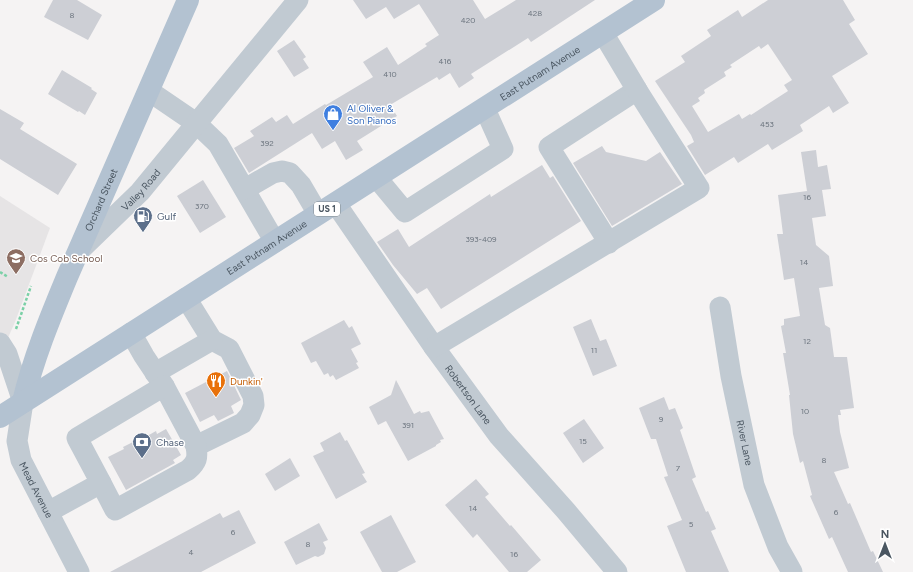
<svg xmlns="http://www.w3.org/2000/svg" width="913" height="572" font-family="Figtree,sans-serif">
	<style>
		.education { fill: #e6e4e5 }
		.building { fill: #cdcfd5; fill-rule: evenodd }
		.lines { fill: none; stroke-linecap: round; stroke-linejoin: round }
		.path { stroke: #7ad0a6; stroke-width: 2.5; stroke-dasharray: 3 2; stroke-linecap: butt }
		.minor { stroke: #c1cad2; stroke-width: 21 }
		.major { stroke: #b3c2d1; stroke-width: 22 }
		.labels { text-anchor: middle; stroke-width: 3; stroke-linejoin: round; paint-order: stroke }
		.number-label { font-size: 8px; fill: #6b747e }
		.shield { fill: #fff; stroke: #808990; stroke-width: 1 }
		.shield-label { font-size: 9px; font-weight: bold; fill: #4a5661 }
		.street-label { font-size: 10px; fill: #4a5661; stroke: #fff }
		.shop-label { font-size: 10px; fill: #366cbe; stroke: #fff; text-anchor: start }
		.service-label { font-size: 10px; fill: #4e5e75; stroke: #fff; text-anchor: start }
		.education-label { font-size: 10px; fill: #785e54; stroke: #fff; text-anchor: start }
		.food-label { font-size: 10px; fill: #c56008; stroke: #fff; text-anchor: start }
	</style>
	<rect width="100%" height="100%" fill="#f5f3f3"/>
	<polygon class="education" points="0,196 50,228 15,322 0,356"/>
	<g class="building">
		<polygon points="53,0 77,0 102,15 88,40 44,17"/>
		<polygon points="353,0 473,0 485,19 516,0 595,0 531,42 528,38 471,74 474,78 459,88 450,73 439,80 437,77 390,105 397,116 357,141 363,150 346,160 335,141 322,149 312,133 249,173 234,148 254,136 250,131 272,117 276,122 287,115 293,124 325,104 326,105 373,77 363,62 387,47 398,65 427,46 425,44 439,35 419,4 394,19 386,7 366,19"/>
		<path d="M768 0H843L855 20 849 24 868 54 832 76 849 103 833 113 829 106 800 125 803 131 772 150 768 144 738 163 734 157 705 175 687 146 694 142 691 135 655 81 685 62 681 56 711 36 707 30 738 10 742 17ZM768 44 792 80 784 85 788 91 751 115 750 114 742 119 739 114 708 132 692 106 700 101 698 98 705 93 704 90 726 76 724 72 732 67 730 65 759 46 761 49Z"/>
		<polygon points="294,40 306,57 303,59 309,68 294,77 277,51"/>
		<polygon points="62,70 92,88 91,89 97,93 85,115 79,111 78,112 48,94"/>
		<polygon points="0,109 24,123 20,129 77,164 58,195 0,159"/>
		<polygon points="602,146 606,152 646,161 660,152 682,184 612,226 573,163"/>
		<polygon points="816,150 818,167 827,165 831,189 822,190 826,216 812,218 816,245 829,256 833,286 819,288 825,325 830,328 834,357 847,357 854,408 840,410 841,415 838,415 840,432 849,468 834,472 848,504 850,503 871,552 873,551 883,572 848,572 832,537 829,539 810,496 812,495 803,461 800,463 793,434 789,395 790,395 783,353 786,353 781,326 784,325 784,319 800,316 794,278 784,280 777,234 783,234 778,195 807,191 801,152"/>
		<polygon points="542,165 550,178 553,176 581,221 441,309 427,288 417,294 393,265 377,242 398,229 409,247 490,194 491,197"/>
		<polygon points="203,180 226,217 200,233 177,196"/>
		<polygon points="591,319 600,341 606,339 617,366 593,376 573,327"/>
		<polygon points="344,320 349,328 352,326 361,344 351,349 358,362 356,363 359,368 336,380 333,375 330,377 328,373 324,375 316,361 311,363 301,343"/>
		<polygon points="227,371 241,400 231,406 234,413 218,421 214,415 200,422 185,393"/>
		<polygon points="396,380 414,414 420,411 421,413 429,411 444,439 440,440 441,442 436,445 436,446 408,461 386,421 378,425 369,407 391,395"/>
		<polygon points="664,397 669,410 675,408 683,428 680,430 696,477 692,479 706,512 708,511 716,529 711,531 729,572 686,572 667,526 682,520 664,477 668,476 656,439 651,439 639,408"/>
		<polygon points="584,419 604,448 583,463 563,433"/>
		<polygon points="166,429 181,455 173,460 175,463 126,490 108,457 124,449 123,447 139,439 140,440 156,431 157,434"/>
		<polygon points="340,432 345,441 347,440 365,473 362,474 367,482 336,499 313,456 324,451 320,443"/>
		<polygon points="290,458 300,476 275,491 265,474"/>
		<polygon points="476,479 489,494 485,497 510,526 511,525 541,560 527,572 509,572 477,534 473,538 445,505"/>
		<polygon points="239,510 256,543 201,572 110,572 220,513 223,518"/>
		<polygon points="391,515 416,562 397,572 382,572 360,532"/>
		<polygon points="319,523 328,540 323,542 326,548 324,554 318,557 315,556 296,565 284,542"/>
	</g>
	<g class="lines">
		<g class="path">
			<polyline points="0,272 8,277"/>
			<polyline points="16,329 31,286"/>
		</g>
		<g class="minor">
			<polyline points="149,91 196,123 218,144 275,242"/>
			<polyline points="376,177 405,212 503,149 485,109"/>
			<polyline points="245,189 273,173 282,171 290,173 301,185 318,214"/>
			<path id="s1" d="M336 204 434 347 499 436 566 511 617 572"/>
			<polyline points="609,243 549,147 637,90"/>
			<path id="s2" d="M79 251 140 192 298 0"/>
			<polyline points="186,298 212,340 229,349 253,396 254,405 250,415 243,423 196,446"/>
			<path id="s3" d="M720 307 731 376 754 485 778 547 792 572"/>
			<path id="s4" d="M0 343 7 354 23 402 17 441 21 460 79 572"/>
			<polyline points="434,347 699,188 637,90 603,33"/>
			<polyline points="155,373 212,340"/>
			<path d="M101 483 115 510 188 470C197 462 198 458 196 446L164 386 144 356 131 333"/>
			<polyline points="48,512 101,483 77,438 164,386"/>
		</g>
		<g class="major">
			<path id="s5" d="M23 402C33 359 50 318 67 277L188 0"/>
			<path id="s6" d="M0 417 654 0"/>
		</g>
	</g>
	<defs>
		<symbol id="shop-pin" viewBox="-11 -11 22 30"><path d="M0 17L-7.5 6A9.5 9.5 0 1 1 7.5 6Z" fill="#3f7fe0" stroke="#fff"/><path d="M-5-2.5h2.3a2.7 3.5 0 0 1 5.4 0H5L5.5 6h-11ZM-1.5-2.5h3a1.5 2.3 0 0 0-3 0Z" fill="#fff"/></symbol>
		<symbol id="fuel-pin" viewBox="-11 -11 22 30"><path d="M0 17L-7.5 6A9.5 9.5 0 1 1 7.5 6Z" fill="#5c6f8a" stroke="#fff"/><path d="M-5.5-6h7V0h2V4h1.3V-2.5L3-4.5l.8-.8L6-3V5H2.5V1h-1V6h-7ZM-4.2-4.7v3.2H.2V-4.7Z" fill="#fff"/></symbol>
		<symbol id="school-pin" viewBox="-11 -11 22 30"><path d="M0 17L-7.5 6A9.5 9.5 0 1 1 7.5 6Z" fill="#8d6e63" stroke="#fff"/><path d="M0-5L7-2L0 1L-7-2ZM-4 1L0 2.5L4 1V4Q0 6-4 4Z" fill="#fff"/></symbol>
		<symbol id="restaurant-pin" viewBox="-11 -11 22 30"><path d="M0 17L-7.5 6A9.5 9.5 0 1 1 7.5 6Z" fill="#e8710a" stroke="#fff"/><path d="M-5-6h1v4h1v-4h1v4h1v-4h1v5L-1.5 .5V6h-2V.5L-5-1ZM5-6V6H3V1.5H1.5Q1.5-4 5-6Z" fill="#fff"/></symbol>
		<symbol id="bank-pin" viewBox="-11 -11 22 30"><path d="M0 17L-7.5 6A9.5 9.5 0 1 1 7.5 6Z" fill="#5c6f8a" stroke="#fff"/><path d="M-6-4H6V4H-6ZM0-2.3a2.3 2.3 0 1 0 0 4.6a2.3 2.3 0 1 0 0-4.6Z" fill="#fff"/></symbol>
	</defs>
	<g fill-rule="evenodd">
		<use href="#shop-pin" x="322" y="103" width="22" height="30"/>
		<use href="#fuel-pin" x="132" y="205" width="22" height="30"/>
		<use href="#school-pin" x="5" y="247" width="22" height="30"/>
		<use href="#restaurant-pin" x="205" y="370" width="22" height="30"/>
		<use href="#bank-pin" x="131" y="431" width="22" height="30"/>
	</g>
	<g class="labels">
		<g class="number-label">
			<text x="535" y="16">428</text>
			<text x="72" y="18">8</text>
			<text x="468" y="23">420</text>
			<text x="445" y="64">416</text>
			<text x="390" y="77">410</text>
			<text x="767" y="127">453</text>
			<text x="267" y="146">392</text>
			<text x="807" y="200">16</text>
			<text x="202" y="209">370</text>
			<text x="481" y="242">393-409</text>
			<text x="804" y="265">14</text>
			<text x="807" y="344">12</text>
			<text x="594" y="353">11</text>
			<text x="805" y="414">10</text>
			<text x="661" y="422">9</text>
			<text x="408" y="428">391</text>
			<text x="583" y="444">15</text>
			<text x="824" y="463">8</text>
			<text x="678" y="471">7</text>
			<text x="473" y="511">14</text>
			<text x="836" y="515">6</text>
			<text x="691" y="527">5</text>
			<text x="233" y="535">6</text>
			<text x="308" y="547">8</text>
			<text x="191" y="555">4</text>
			<text x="514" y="557">16</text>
		</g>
		<rect class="shield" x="314" y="202" width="26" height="14" rx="3"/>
		<g class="shield-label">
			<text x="327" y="212">US 1</text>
		</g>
		<g class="street-label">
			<text dy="4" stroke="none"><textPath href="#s6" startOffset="640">East Putnam Avenue</textPath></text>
			<text dy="4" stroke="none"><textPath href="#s2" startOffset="87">Valley Road</textPath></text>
			<text dy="4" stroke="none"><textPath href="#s5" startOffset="217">Orchard Street</textPath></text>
			<text dy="4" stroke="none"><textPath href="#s6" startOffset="316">East Putnam Avenue</textPath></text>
			<text dy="4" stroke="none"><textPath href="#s1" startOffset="232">Robertson Lane</textPath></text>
			<text dy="4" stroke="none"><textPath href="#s3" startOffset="138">River Lane</textPath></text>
			<text dy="4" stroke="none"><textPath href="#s4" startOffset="156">Mead Avenue</textPath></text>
		</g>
		<g class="shop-label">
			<text x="347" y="112">Al Oliver &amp;<tspan x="347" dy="12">Son Pianos</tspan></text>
		</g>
		<g class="service-label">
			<text x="157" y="220">Gulf</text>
			<text x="156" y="446">Chase</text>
		</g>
		<g class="education-label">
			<text x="30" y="262">Cos Cob School</text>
		</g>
		<g class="food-label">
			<text x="230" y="385">Dunkin'</text>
		</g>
	</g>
	<g transform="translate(885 544)" stroke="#ffffff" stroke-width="3" paint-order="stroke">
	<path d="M0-3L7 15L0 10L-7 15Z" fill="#4a5661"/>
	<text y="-6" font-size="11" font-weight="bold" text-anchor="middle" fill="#4a5661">N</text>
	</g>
</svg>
